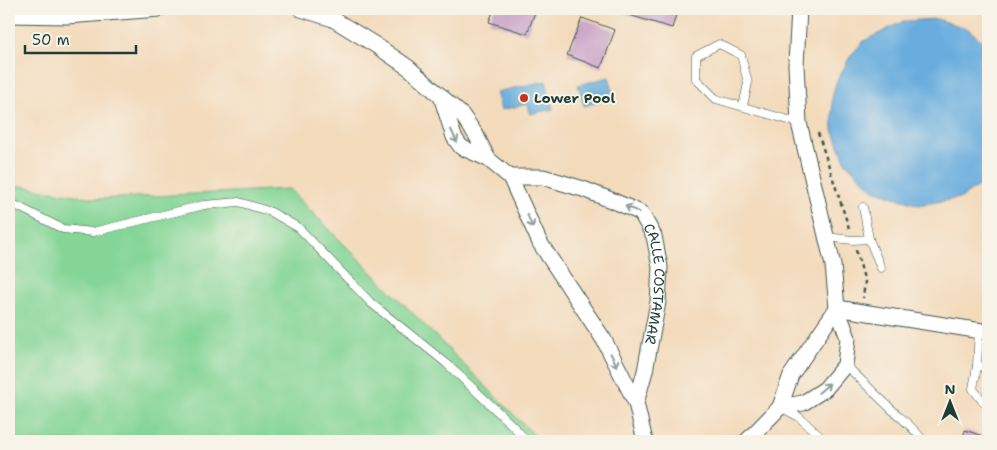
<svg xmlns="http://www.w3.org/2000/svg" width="997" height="450" font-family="'Shantell Sans',sans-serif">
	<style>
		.green { fill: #84d596; stroke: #528965 }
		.water { fill: #69adde; stroke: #447589 }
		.building { fill: #caa5c8 }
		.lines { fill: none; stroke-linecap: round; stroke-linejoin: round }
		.service-casing { stroke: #3f5548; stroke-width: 9 }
		.minor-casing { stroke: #3f5548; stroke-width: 17 }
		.path { stroke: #3f5548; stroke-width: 2.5; stroke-dasharray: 4 4; stroke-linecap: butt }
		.service { stroke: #fff; stroke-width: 8 }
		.minor { stroke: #fff; stroke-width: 15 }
		.oneway { stroke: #8f9e9a }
		.poi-dot { fill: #c8321e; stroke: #f7f3e8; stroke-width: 2 }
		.labels { text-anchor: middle; stroke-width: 4; stroke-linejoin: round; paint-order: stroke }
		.poi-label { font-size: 14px; font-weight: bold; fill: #1f3d34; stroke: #f7f3e8; text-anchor: start }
		.street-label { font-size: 14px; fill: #1f3d34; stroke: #f7f3e8 }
	</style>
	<rect width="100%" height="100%" fill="#f7f3e8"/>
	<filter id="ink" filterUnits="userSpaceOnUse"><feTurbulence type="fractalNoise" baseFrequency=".02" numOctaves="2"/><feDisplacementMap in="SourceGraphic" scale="10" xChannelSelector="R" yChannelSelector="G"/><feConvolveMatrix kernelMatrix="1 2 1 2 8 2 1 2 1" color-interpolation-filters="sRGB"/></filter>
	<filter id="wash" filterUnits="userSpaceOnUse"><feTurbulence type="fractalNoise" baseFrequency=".0096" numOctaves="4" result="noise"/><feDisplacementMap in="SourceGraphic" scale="20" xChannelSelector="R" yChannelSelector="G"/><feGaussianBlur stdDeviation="1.12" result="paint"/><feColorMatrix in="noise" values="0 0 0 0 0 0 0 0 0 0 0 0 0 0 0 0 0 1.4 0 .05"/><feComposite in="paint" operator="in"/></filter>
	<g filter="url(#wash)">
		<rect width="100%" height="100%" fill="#f3dabb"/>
		<polygon class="green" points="9,184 99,199 289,189 540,441 9,441"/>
		<g class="water">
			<polygon points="937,19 967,28 988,46 988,179 961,198 918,205 874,190 846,163 833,130 832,98 836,83 851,55 864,41 904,21"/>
			<polygon points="609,77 615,97 584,106 578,85"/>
			<polygon points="546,81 553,109 530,114 528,104 501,110 496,92"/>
		</g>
		<g id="blocks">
			<g class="building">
				<polygon points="494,9 536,9 527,34 489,22"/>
				<polygon points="609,9 678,9 672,28"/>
				<polygon points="582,18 615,30 601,68 567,55"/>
				<polygon points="965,430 988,438 988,441 962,441"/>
			</g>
		</g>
	</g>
	<g filter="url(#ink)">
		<use href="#blocks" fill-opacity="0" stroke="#3f5548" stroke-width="1"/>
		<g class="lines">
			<defs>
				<g id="service">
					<polyline points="743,106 748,83 741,55 719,44 696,56 696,79 716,99 799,123"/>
					<polyline points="9,202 63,229 93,232 204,205 239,202 271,212 299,228 371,303 446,363 513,426 527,441"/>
					<polyline points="826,237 853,240 869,239 863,207"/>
					<polyline points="869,239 881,268"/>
					<polyline points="979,330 977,366 973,389 984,403 988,403"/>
					<path d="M845 365C860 378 873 392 887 405 900 418 913 426 923 441"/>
					<polyline points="977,366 988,367"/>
					<polyline points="784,409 799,417 825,441"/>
				</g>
				<g id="minor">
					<polyline points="301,9 333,19 377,46 409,68 462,115 476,135 488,159"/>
					<polyline points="9,15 67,16 159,9"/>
					<polyline points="441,96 454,137 461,147 488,159 510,177 540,243 604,340 636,403 645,441"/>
					<path id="s1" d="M510 177H543L583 189 616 202 641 213 654 236 660 267 658 302 645 371 636 403"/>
					<polyline points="837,308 988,332"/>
					<polyline points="780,407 803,403 825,389 845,365 848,338 837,308 833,265 799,123 796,65 799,9"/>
					<polyline points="747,441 780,407 791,375 837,308"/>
				</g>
			</defs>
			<use href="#service" class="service-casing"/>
			<use href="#minor" class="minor-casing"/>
			<g class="path">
				<polyline points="818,133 849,228"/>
				<polyline points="856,250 865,282 863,298"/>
			</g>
			<use href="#service" class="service"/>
			<use href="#minor" class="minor"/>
		</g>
		<defs><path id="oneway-shaft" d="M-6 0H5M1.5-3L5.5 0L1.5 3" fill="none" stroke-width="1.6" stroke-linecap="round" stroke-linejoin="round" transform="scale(1.25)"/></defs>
		<g class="oneway">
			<use href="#oneway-shaft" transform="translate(454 136) rotate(65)"/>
			<use href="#oneway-shaft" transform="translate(632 209) rotate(-156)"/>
			<use href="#oneway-shaft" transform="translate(530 221) rotate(66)"/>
			<use href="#oneway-shaft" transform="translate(614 360) rotate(63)"/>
			<use href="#oneway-shaft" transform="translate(824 388) rotate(-41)"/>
		</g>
	</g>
	<circle class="poi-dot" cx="524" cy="98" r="5"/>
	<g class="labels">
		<g class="poi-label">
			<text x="534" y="103">Lower Pool</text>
		</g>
		<g class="street-label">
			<text dy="5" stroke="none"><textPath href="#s1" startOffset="212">CALLE COSTAMAR</textPath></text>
		</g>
	</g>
	<rect width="997" height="450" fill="none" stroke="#f7f3e8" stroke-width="30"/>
	<g transform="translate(950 402)" stroke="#f7f3e8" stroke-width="4" paint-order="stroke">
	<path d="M0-4L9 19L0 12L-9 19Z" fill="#1f3d34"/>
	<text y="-8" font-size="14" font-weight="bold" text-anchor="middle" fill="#1f3d34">N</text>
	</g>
	<path d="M25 45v8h111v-8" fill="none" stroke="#1f3d34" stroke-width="2.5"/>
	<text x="32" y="45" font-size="15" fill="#1f3d34" stroke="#f7f3e8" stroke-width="4" paint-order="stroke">50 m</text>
</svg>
